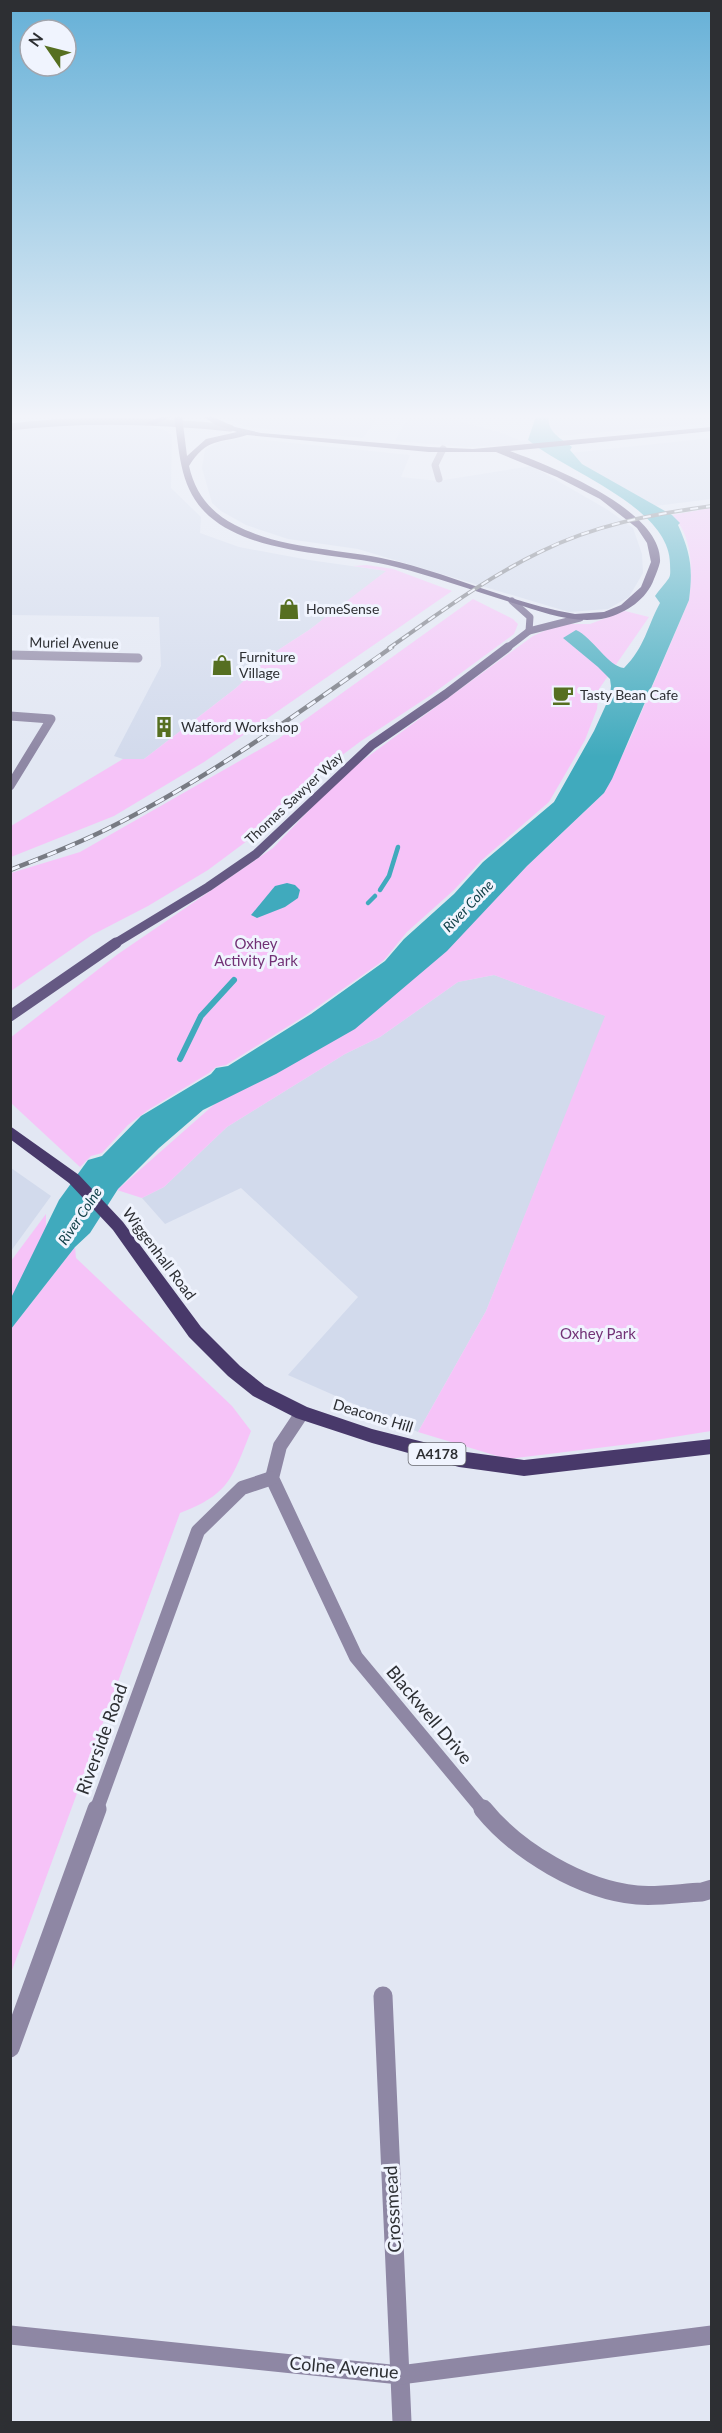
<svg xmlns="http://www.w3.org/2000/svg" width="722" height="2433" font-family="Lato,sans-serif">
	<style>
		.built { fill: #d2daec }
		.green { fill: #f6c3f8 }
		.water { fill: #40aabd }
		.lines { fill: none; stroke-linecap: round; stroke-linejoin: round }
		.stream-far1 { stroke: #40aabd; stroke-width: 4.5 }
		.stream { stroke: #40aabd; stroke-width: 6 }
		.street-far3 { stroke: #8e87a4; stroke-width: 7 }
		.street-far2 { stroke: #8e87a4; stroke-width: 9 }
		.street-far1 { stroke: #8e87a4; stroke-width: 14 }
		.street { stroke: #8e87a4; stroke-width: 19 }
		.secondary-far2 { stroke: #655983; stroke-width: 7 }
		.secondary-far1 { stroke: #655983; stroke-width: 9 }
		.secondary { stroke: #655983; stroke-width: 11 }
		.primary { fill: #48396a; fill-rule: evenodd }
		.rail-far1-casing { stroke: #787b83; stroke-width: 4 }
		.rail-casing { stroke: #787b83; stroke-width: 4.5 }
		.rail-far1 { stroke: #f0f4fe; stroke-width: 2; stroke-dasharray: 8; stroke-linecap: butt }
		.rail { stroke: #f0f4fe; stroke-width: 3; stroke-dasharray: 10; stroke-linecap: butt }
		.labels { text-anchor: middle; stroke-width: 6; stroke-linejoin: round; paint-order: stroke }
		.far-poi-label { font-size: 14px; fill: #2d2f33; stroke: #f0f4fe; text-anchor: start }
		.far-street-label { font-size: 14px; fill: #2d2f33; stroke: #f0f4fe }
		.far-water-label { font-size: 14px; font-style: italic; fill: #124149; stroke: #f0f4fe }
		.shield { fill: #f0f4fe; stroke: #686a70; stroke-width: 1.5 }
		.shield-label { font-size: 14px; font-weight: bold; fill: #2d2f33 }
		.park-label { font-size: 15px; fill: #723276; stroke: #f0f4fe }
		.street-label { font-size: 15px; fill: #2d2f33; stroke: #f0f4fe }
		.near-street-label { font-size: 18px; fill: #2d2f33; stroke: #f0f4fe }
	</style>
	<rect width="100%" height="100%" fill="#e2e7f3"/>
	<g class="built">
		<polygon points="10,416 154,416 146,426 164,430 172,435 171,488 201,517 200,533 239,547 309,560 387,571 309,630 275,652 236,688 144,759 123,759 114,756 161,666 159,617 11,615"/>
		<polygon points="217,416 379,416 363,438 247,427"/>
		<polygon points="409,416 440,416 502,433 521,441 528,440 532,444 467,447 395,441"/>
		<polygon points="549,416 712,416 711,423 558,436 550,428"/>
		<polygon points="245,438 410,455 401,477 438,481 532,466 608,510 633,528 642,554 643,573 629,597 608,609 569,612 358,549 288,539 246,525 221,511 212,503 202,468 205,450 219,442"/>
		<polygon points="711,438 711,499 655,506 582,464 571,453"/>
		<polygon points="494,975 606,1016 486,1311 418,1432 288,1375 358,1297 241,1188 165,1224 142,1198 164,1187 227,1127 345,1054 380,1037 458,982"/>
		<polygon points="11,1168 51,1196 11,1251"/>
	</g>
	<g class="green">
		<path d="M711 508V1431L630 1444 507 1459 418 1432 486 1311 605 1016 494 975 458 982 380 1037 345 1054 227 1127 164 1187 142 1198 117 1190 218 1101 276 1074 444 953 527 866 604 793 630 739 689 600C693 571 693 536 672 515Z"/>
		<polygon points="367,565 393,569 452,591 204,762 114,816 11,857 11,826 123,759 144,759 236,688 275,652 309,630 386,571 353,566"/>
		<polygon points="473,599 513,619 518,624 514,634 431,695 361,741 305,783 259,832 208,870 148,906 92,935 11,991 11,873 80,852 278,739"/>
		<polygon points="625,611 649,617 599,689 597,709 585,740 549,802 482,860 454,890 407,932 384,960 303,1017 226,1065 216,1067 209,1073 148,1110 128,1125 102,1153 91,1156 80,1167 11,1103 10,1038 118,954 273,848 344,774 533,636 560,624 590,624"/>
		<polygon points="46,1214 46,1228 11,1300 11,1261"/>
		<path d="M75 1247 76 1258 232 1406 251 1431C232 1478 230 1494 180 1513L11 1973V1329Z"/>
	</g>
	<g class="water">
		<path d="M536 416H549C546 432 562 439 572 447L570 450 582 464 672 515 680 523 678 525C691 554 693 569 689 600L612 779 604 793 527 866 447 951 355 1029 276 1074 203 1110 159 1148 118 1189 90 1233 75 1247 11 1329 10 1300 59 1200 88 1160 102 1156 141 1116 211 1074 216 1068 228 1066 311 1014 385 961 404 939 454 894 483 862 554 802 594 731 610 696 611 686 610 679 598 667 563 638 576 630C592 637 609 667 624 668 645 647 647 627 660 603L655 596C659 590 665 584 669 578 671 574 670 569 670 564 670 507 567 472 528 440Z"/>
		<polygon points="287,883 295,885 300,890 298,898 285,907 257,918 251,915 275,886"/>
	</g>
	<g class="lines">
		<g class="stream-far1">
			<polyline points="380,890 389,876 398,847"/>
			<polyline points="368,903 375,896"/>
		</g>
		<polyline class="stream" points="180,1059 201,1016 234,980"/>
		<polyline class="street-far3" points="439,479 435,465 443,449"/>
		<g class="street-far2">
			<polyline points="10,655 138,658"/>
			<polyline points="10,716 51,719 10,786"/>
		</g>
		<g class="street-far1">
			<polyline points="302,1413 280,1446 272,1478 356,1657 484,1811"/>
			<polyline points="96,1811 198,1531 242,1488 272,1478"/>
		</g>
		<g class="street">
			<path d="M483 1809C517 1851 582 1890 637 1895 658 1897 681 1893 702 1892L712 1889"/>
			<polyline points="383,1996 402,2422"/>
			<polyline points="10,2048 97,1809"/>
			<polyline points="10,2335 400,2375 712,2335"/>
		</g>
		<g class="secondary-far2">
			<path d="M10 427C84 418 156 420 230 428"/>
			<polyline points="512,601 530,617 529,631"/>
			<polyline points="507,648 529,631 580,618"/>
		</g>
		<polyline class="secondary-far1" points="114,944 208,887 256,854 372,745 446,694 508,647"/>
		<polyline class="secondary" points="10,1016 116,943"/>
		<g class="primary">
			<polygon points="163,416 174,416 153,425 146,423"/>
			<path d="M174 416H182L187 456 206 439 237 432 216 425 202 416H211L235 427 261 433 429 447 473 449 712 427V431L510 451C550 466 663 510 660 562 659 567 656 574 654 579 647 599 626 613 606 618 574 625 543 612 513 603 474 591 436 577 396 567 339 552 255 556 209 516 179 489 180 453 174 416ZM247 435 429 452H496L557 477 600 499 637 528 647 543 651 562 641 587 621 605 604 612 575 614C515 604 458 577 399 562 346 548 285 551 235 525 210 512 195 493 189 466 207 437 219 444 247 435Z"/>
			<polygon points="10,1126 79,1175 123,1222 201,1327 240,1366 265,1386 307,1407 372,1429 459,1451 524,1460 712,1439 712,1454 524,1476 459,1467 372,1443 296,1418 253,1396 228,1376 189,1337 113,1230 69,1183 10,1139"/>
		</g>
		<defs>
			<path id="rail-far1" d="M389 648C438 614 486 578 540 552 594 525 653 514 712 506"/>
			<path id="rail" d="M10 870C43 857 75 845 107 829 208 779 300 712 392 647"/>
		</defs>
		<use href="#rail-far1" class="rail-far1-casing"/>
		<use href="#rail" class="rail-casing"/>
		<use href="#rail-far1" class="rail-far1"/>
		<use href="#rail" class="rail"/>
	</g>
	<linearGradient id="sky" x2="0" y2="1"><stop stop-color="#65b0d7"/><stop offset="0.55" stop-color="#f2f4fa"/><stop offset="1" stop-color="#f2f4fa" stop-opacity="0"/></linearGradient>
	<rect width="722" height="757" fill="url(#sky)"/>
	<defs>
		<symbol id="shop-bare" viewBox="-9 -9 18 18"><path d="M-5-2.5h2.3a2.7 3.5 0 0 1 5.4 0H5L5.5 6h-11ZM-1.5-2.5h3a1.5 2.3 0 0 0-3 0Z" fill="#566f21" stroke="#f0f4fe" stroke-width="2.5" paint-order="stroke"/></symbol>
		<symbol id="cafe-bare" viewBox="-9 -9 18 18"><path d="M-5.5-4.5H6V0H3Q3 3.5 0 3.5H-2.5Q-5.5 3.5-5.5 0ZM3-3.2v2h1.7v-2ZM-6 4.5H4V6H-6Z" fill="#566f21" stroke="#f0f4fe" stroke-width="2.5" paint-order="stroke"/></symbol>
		<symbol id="building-bare" viewBox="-9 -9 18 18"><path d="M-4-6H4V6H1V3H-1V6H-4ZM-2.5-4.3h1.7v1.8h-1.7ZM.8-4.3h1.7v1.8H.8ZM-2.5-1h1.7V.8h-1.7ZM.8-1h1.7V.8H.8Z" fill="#566f21" stroke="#f0f4fe" stroke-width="2.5" paint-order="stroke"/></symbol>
	</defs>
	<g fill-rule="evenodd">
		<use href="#shop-bare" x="274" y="594" width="30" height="30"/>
		<use href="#shop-bare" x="207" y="650" width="30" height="30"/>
		<use href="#cafe-bare" x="548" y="680" width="30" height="30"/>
		<use href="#building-bare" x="149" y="712" width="30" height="30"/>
	</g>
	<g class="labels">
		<g class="far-poi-label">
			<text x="306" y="614">HomeSense</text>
			<text x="239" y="662">Furniture<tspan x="239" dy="16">Village</tspan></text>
			<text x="580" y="700">Tasty Bean Cafe</text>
			<text x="181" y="732">Watford Workshop</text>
		</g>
		<g class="far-street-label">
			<text transform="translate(74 643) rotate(1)" y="5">Muriel Avenue</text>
			<text transform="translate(294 798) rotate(-43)" y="5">Thomas Sawyer Way</text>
		</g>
		<g class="far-water-label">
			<text transform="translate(468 906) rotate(-46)" y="5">River Colne</text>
			<text transform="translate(80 1216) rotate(-56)" y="5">River Colne</text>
		</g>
		<rect class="shield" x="408.5" y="1443" width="57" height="22" rx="4.5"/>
		<g class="shield-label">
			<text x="437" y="1459">A4178</text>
		</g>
		<g class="park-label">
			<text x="256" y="949">Oxhey<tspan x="256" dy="17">Activity Park</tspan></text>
			<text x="598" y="1339">Oxhey Park</text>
		</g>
		<g class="street-label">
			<text transform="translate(159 1254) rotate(53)" y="5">Wiggenhall Road</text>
			<text transform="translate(373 1416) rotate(17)" y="5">Deacons Hill</text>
		</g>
		<g class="near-street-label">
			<text transform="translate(429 1715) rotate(50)" y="6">Blackwell Drive</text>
			<text transform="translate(102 1739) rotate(-70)" y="6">Riverside Road</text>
			<text transform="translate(393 2209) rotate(-93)" y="6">Crossmead</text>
			<text transform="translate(344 2368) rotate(5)" y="6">Colne Avenue</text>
		</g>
	</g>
	<rect width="722" height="2433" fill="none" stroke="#2d2f33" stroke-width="24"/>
	<g transform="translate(48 48) rotate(305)"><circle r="28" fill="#f0f4fe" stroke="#a2a5ad" stroke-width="1.5"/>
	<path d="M0-4.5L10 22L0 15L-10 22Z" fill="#566f21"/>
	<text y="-9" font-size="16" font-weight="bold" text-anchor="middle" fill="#2d2f33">N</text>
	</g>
</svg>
